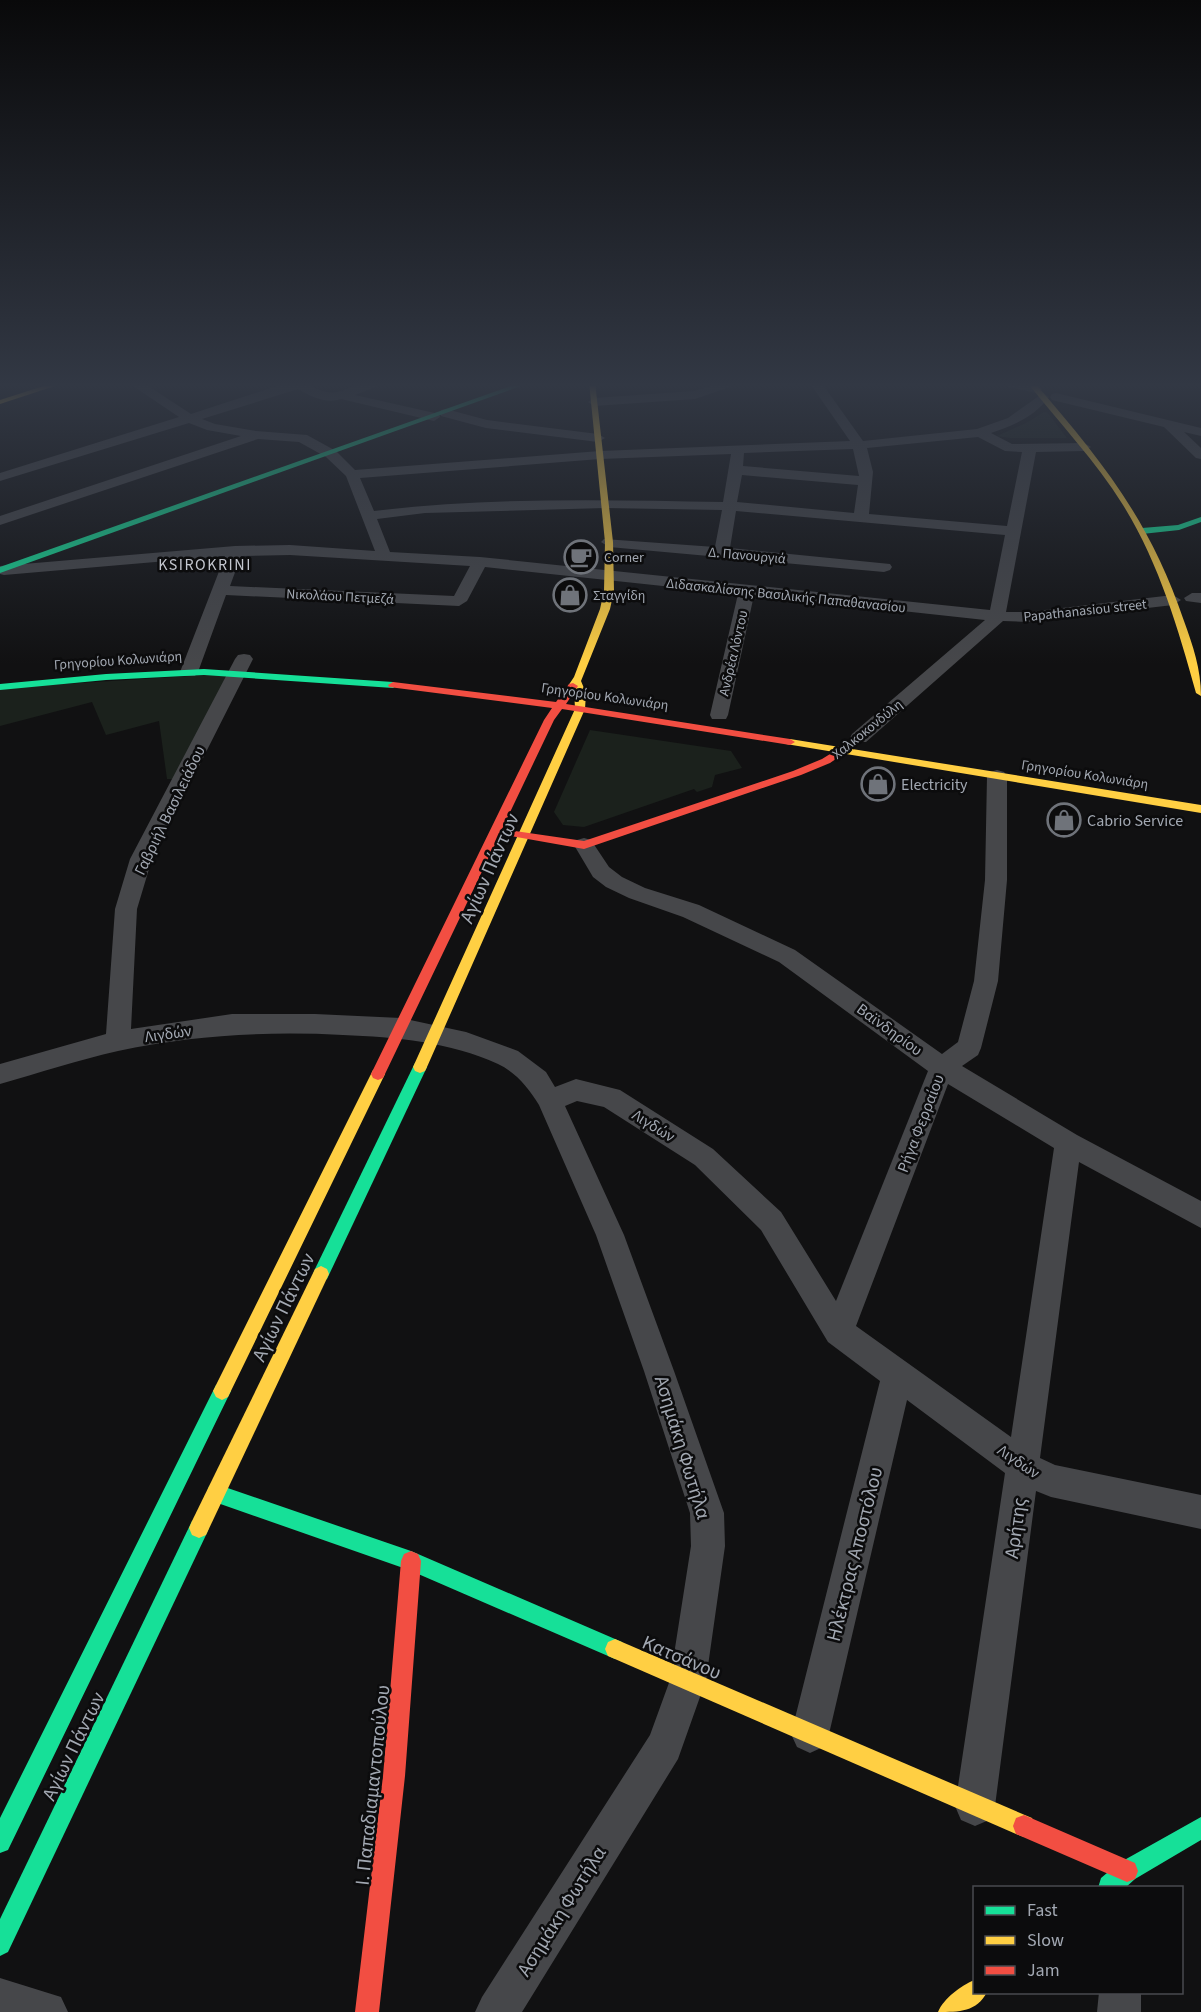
<svg xmlns="http://www.w3.org/2000/svg" width="1201" height="2012" font-family="'Source Sans 3',sans-serif">
	<style>
		.green { fill: #1b211c }
		.lines { fill: none; stroke-linecap: round; stroke-linejoin: round }
		.street { fill: #46474a; fill-rule: evenodd }
		.fast { fill: #16e098; fill-rule: evenodd }
		.slow { fill: #ffcf43; fill-rule: evenodd }
		.jam { fill: #f24e42; fill-rule: evenodd }
		.labels { text-anchor: middle; stroke-width: 5; stroke-linejoin: round; paint-order: stroke }
		.far-street-label { font-size: 14px; fill: #a2a8b2; stroke: #0c0c0d }
		.far-poi-label { font-size: 14px; fill: #a2a8b2; stroke: #0c0c0d; text-anchor: start }
		.far-quarter-label { font-size: 16px; letter-spacing: 1.5px; fill: #c3c6ce; stroke: #0c0c0d }
		.poi-label { font-size: 16px; fill: #a2a8b2; stroke: #0c0c0d; text-anchor: start }
		.street-label { font-size: 16px; fill: #a2a8b2; stroke: #0c0c0d }
		.near-street-label { font-size: 20px; fill: #a2a8b2; stroke: #0c0c0d }
	</style>
	<rect width="100%" height="100%" fill="#111112"/>
	<g class="green">
		<polygon points="1044,412 1047,412 1067,438 1010,438 997,436 1028,422"/>
		<polygon points="238,673 182,779 167,779 159,721 106,735 92,702 0,726 0,688"/>
		<polygon points="590,730 731,751 742,768 715,775 712,787 697,792 694,789 584,827 563,825 554,812"/>
	</g>
	<g class="lines">
		<g class="street">
			<path d="M127 382H142L191 414 289 382H314L310 385C336 401 343 387 369 382 375 381 382 382 388 382L355 395 439 414 440 417 434 421 341 399C326 404 312 397 298 389L202 419 215 424 256 431 307 435 336 451 355 470 600 451 850 441 809 382H821L863 441 977 429 1008 418 1043 393 1049 397C1034 417 1014 425 991 433L1012 444 1084 443 1091 447 1084 451 1036 452 1006 612H1028L1173 595 1181 600 1173 605 1028 622 1003 621 866 742H852L850 738 852 734 985 620 754 595 728 715 726 719H712L710 715 738 594 485 567 467 601 459 606 226 595 198 672 195 676H183L180 672 225 556 4 575 0 574V566L235 546 290 545 375 551 346 476 326 457 299 442 258 439 0 525V516L241 436 207 430 189 423 0 481V473L179 417ZM978 437 1005 451 1022 452 1007 526 869 514 873 472 867 448ZM853 449 859 476 743 466 744 453ZM731 454 723 502C607 500 489 497 374 511L360 478 600 459ZM742 475 858 485 854 513 737 502ZM605 508 722 510 715 547 604 539 601 542 609 547 884 572 890 570 892 567 890 564 730 548 736 511 1005 535 990 610 480 557 390 552 377 519 425 513ZM290 555 470 566 454 596 230 586 241 556Z"/>
			<polygon points="725,382 745,382 695,399 594,406 588,402 594,398 694,391"/>
			<polygon points="998,382 1022,382 1040,386 1042,389 1036,393 1000,385"/>
			<polygon points="1056,393 1201,428 1201,436 1184,432 1201,448 1201,459 1196,458 1164,427 1052,400 1050,397 1052,394"/>
			<polygon points="446,409 487,420 598,434 605,438 598,442 486,428 441,416 440,413 441,410"/>
			<polygon points="1192,593 1201,593 1201,603 1186,601 1184,598"/>
			<path d="M244 654 250 655 253 659 152 859 137 909 131 1029 232 1014H315L401 1018 466 1032 518 1051 546 1072 555 1087 576 1079 620 1090 713 1149 781 1212 836 1301 928 1071 779 962 683 917 629 898 606 887 593 877 574 845 577 840 584 838 591 840 609 867 622 877 645 888 699 905 795 950 942 1054 958 1042 974 981 985 880 987 776 990 772 997 770 1004 772 1007 776V880L998 981 981 1048 978 1055 962 1066 1077 1135 1201 1201V1228L1079 1162 1040 1458 1055 1465 1201 1495V1529L1051 1497 1036 1491 995 1806 989 1820 975 1826 961 1820 955 1806 1005 1473 907 1400 829 1734 823 1747 810 1753 797 1747 791 1734 880 1381 828 1342 761 1230 695 1165 604 1107 577 1101 565 1106 624 1235 674 1371 724 1513 725 1546 706 1680 678 1759 522 2012H475L482 1997 650 1735 670 1680 691 1546 690 1513 644 1371 596 1235 539 1105C529 1089 517 1073 498 1064 450 1042 396 1037 343 1035 268 1031 192 1035 118 1051 78 1060 39 1073 0 1084V1064L106 1034 115 909 130 859 235 659 238 655ZM948 1084 1054 1148 1011 1437 856 1326Z"/>
			<polygon points="0,1978 61,1997 68,2012 0,2012"/>
			<polygon points="1099,1992 1141,1992 1141,2012 1097,2012"/>
		</g>
		<g class="fast">
			<polygon points="522,382 532,382 0,573 0,567"/>
			<polygon points="1201,517 1201,522 1179,530 1142,534 1138,531 1142,528 1178,525"/>
			<polygon points="204,669 393,682 398,685 393,688 204,675 106,680 0,690 0,684 106,674"/>
			<polygon points="420,1061 425,1063 427,1067 327,1279 321,1282 315,1279 313,1274 315,1269 413,1067 415,1063"/>
			<polygon points="222,1382 228,1385 231,1391 228,1397 8,1850 0,1853 0,1818 216,1385"/>
			<polygon points="216,1484 411,1551 622,1642 625,1649 622,1656 615,1659 409,1570 209,1500 207,1493 209,1486"/>
			<polygon points="199,1518 206,1521 209,1528 206,1535 8,1952 0,1956 0,1919 192,1521"/>
			<polygon points="1201,1817 1201,1840 1135,1879 1125,1888 1098,1888 1101,1878 1119,1863"/>
		</g>
		<g class="slow">
			<polygon points="56,382 67,382 0,404 0,400"/>
			<polygon points="589,382 595,382 613,542 614,591 610,609 581,681 586,693 585,709 427,1067 425,1071 420,1073 415,1071 413,1067 575,709 574,689 568,686 574,677 600,609 604,591 605,542"/>
			<path d="M1027 382H1034C1102 461 1150 520 1184 621 1193 646 1201 669 1201 696L1196 693C1178 628 1159 563 1123 505 1096 461 1059 423 1027 382Z"/>
			<polygon points="790,739 1201,805 1201,813 786,744 786,740"/>
			<polygon points="378,1068 383,1070 385,1074 228,1397 222,1400 216,1397 213,1391 216,1385 373,1070"/>
			<polygon points="321,1266 327,1269 329,1274 206,1535 199,1538 192,1535 189,1528 192,1521 315,1269"/>
			<polygon points="615,1639 1032,1818 1035,1826 1032,1834 1024,1837 1016,1834 608,1656 605,1649 608,1642"/>
			<path d="M974 1980V1992H987C977 2012 959 2012 938 2012 944 1998 961 1986 974 1980Z"/>
		</g>
		<g class="jam">
			<polygon points="393,682 556,702 569,684 573,683 578,686 566,704 790,739 795,742 790,745 562,709 554,720 502,829 584,841 793,771 822,759 843,746 847,745 852,748 830,763 801,775 584,849 500,834 385,1074 383,1078 378,1080 373,1078 371,1074 544,720 552,708 389,687 388,685"/>
			<polygon points="411,1551 418,1554 421,1561 405,1776 379,2012 355,2012 383,1776 401,1561 404,1554"/>
			<polygon points="1024,1815 1135,1863 1138,1871 1135,1879 1127,1882 1016,1834 1013,1826 1016,1818"/>
		</g>
	</g>
	<linearGradient id="sky" x2="0" y2="1"><stop stop-color="#09090a"/><stop offset="0.58" stop-color="#323844"/><stop offset="1" stop-color="#323844" stop-opacity="0"/></linearGradient>
	<rect width="1201" height="664" fill="url(#sky)"/>
	<defs>
		<symbol id="cafe-ring" viewBox="-11 -11 22 22"><circle r="9.5" fill="#0c0c0d" stroke="#6f737a" stroke-width="1.5"/><path d="M-5.5-4.5H6V0H3Q3 3.5 0 3.5H-2.5Q-5.5 3.5-5.5 0ZM3-3.2v2h1.7v-2ZM-6 4.5H4V6H-6Z" fill="#6f737a"/></symbol>
		<symbol id="shop-ring" viewBox="-11 -11 22 22"><circle r="9.5" fill="#0c0c0d" stroke="#6f737a" stroke-width="1.5"/><path d="M-5-2.5h2.3a2.7 3.5 0 0 1 5.4 0H5L5.5 6h-11ZM-1.5-2.5h3a1.5 2.3 0 0 0-3 0Z" fill="#6f737a"/></symbol>
	</defs>
	<g fill-rule="evenodd">
		<use href="#cafe-ring" x="562" y="538" width="38" height="38"/>
		<use href="#shop-ring" x="551" y="576" width="38" height="38"/>
		<use href="#shop-ring" x="859" y="765" width="38" height="38"/>
		<use href="#shop-ring" x="1045" y="801" width="38" height="38"/>
	</g>
	<g class="labels">
		<g class="far-street-label">
			<text transform="translate(747 555) rotate(5)" y="5">Δ. Πανουργιά</text>
			<text transform="translate(786 595) rotate(6)" y="5">Διδασκαλίσσης Βασιλικής Παπαθανασίου</text>
			<text transform="translate(340 596) rotate(3)" y="5">Νικολάου Πετμεζά</text>
			<text transform="translate(1085 610) rotate(-6)" y="5">Papathanasiou street</text>
			<text transform="translate(733 653) rotate(-77)" y="5">Ανδρέα Λόντου</text>
			<text transform="translate(118 660) rotate(-4)" y="5">Γρηγορίου Κολωνιάρη</text>
			<text transform="translate(605 696) rotate(8)" y="5">Γρηγορίου Κολωνιάρη</text>
			<text transform="translate(867 729) rotate(-39)" y="5">Χαλκοκονδύλη</text>
			<text transform="translate(1085 774) rotate(9)" y="5">Γρηγορίου Κολωνιάρη</text>
		</g>
		<g class="far-poi-label">
			<text x="604" y="562">Corner</text>
			<text x="593" y="600">Σταγγίδη</text>
		</g>
		<g class="far-quarter-label">
			<text x="205" y="570">KSIROKRINI</text>
		</g>
		<g class="poi-label">
			<text x="901" y="790">Electricity</text>
			<text x="1087" y="826">Cabrio Service</text>
		</g>
		<g class="street-label">
			<text transform="translate(169 810) rotate(-64)" y="6">Γαβριήλ Βασιλειάδου</text>
			<text transform="translate(890 1029) rotate(36)" y="6">Βαϊνδηρίου</text>
			<text transform="translate(168 1033) rotate(-8)" y="6">Λιγδών</text>
			<text transform="translate(920 1123) rotate(-69)" y="6">Ρήγα Φερραίου</text>
			<text transform="translate(654 1125) rotate(32)" y="6">Λιγδών</text>
			<text transform="translate(1019 1461) rotate(34)" y="6">Λιγδών</text>
		</g>
		<g class="near-street-label">
			<text transform="translate(489 868) rotate(-66)" y="7">Αγίων Πάντων</text>
			<text transform="translate(283 1307) rotate(-64)" y="7">Αγίων Πάντων</text>
			<text transform="translate(683 1447) rotate(73)" y="7">Ασημάκη Φωτήλα</text>
			<text transform="translate(1015 1528) rotate(-82)" y="7">Αρήτης</text>
			<text transform="translate(854 1554) rotate(-76)" y="7">Ηλέκτρας Αποστόλου</text>
			<text transform="translate(682 1657) rotate(23)" y="7">Κατσάνου</text>
			<text transform="translate(73 1746) rotate(-64)" y="7">Αγίων Πάντων</text>
			<text transform="translate(372 1785) rotate(-84)" y="7">Ι. Παπαδιαμαντοπούλου</text>
			<text transform="translate(561 1911) rotate(-58)" y="7">Ασημάκη Φωτήλα</text>
		</g>
	</g>
	<rect x="973" y="1886" width="210" height="108" fill="#0c0c0d" stroke="#484a4f" stroke-width="1.5"/>
	<rect x="985" y="1906" width="30" height="9" fill="#16e098" stroke="#484a4f" stroke-width="1.5"/>
	<text x="1027" y="1916" font-size="18" fill="#a2a8b2">Fast</text>
	<rect x="985" y="1936" width="30" height="9" fill="#ffcf43" stroke="#484a4f" stroke-width="1.5"/>
	<text x="1027" y="1946" font-size="18" fill="#a2a8b2">Slow</text>
	<rect x="985" y="1966" width="30" height="9" fill="#f24e42" stroke="#484a4f" stroke-width="1.5"/>
	<text x="1027" y="1976" font-size="18" fill="#a2a8b2">Jam</text>
</svg>
